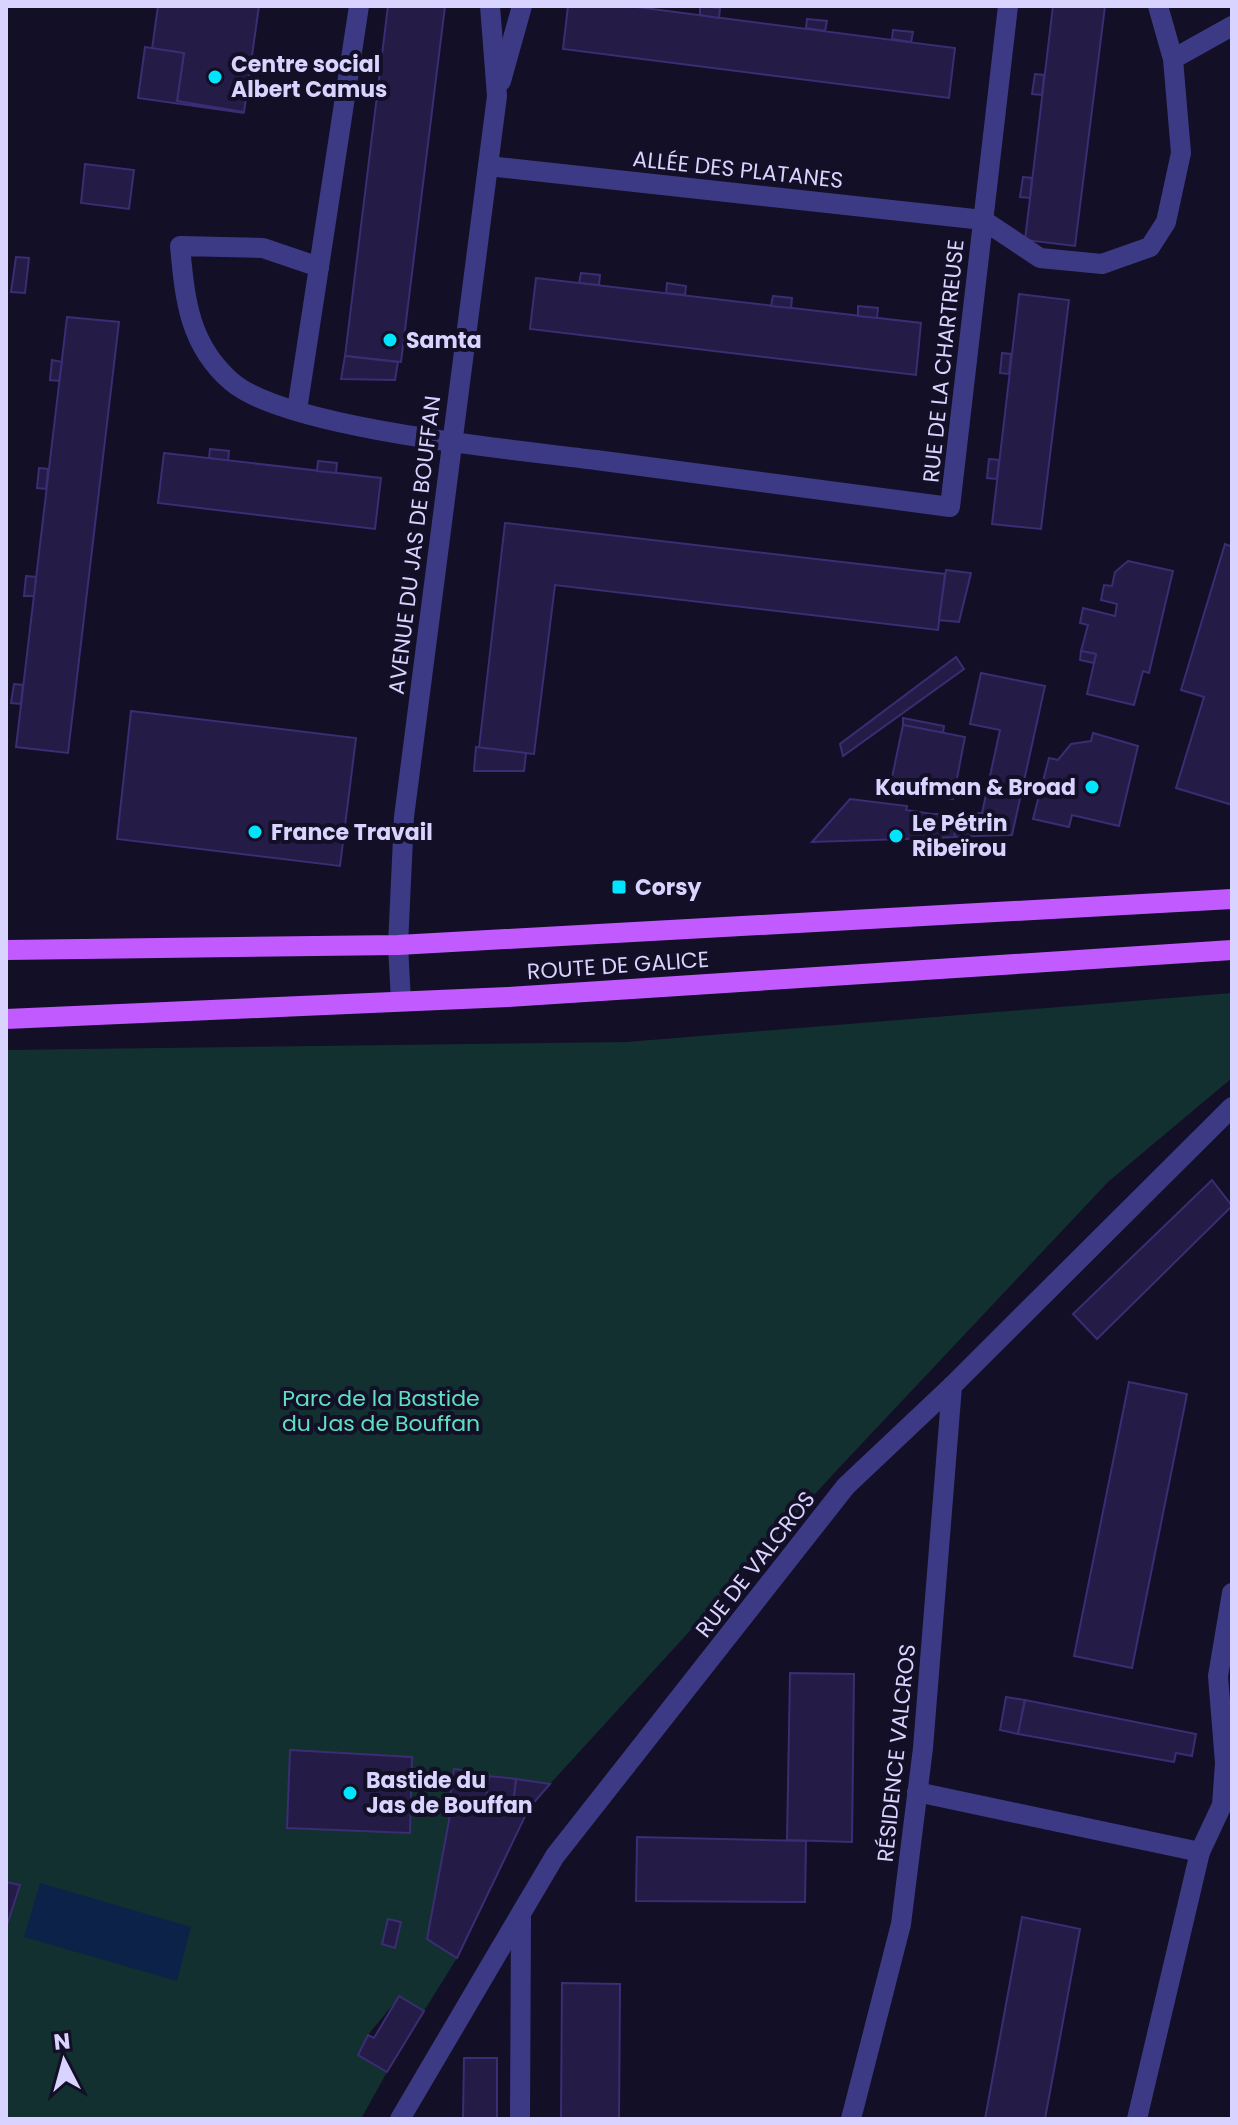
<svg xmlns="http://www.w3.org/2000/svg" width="1238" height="2125" font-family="Poppins,sans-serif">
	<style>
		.green { fill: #12302f }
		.water { fill: #0c2248 }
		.building { fill: #241b47; stroke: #3b2d73; stroke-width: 2 }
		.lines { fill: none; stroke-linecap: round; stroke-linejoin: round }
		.pedestrian { stroke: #3d3a85; stroke-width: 20 }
		.minor { stroke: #3d3a85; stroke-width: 20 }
		.tertiary { stroke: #3d3a85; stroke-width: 20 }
		.primary { stroke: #c25bff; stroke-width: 20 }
		.poi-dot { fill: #00e5ff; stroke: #130f26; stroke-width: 3 }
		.labels { text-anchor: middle; stroke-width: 8; stroke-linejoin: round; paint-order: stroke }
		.poi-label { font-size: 22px; font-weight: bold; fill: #d9d4ff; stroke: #130f26; text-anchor: start }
		.street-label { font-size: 22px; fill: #d9d4ff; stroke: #130f26 }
		.park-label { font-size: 22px; fill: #5fe0c0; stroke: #130f26 }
	</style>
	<rect width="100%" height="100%" fill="#130f26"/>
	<polygon class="green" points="1232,993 1232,1078 1108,1182 837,1470 550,1784 454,1770 453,1799 427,1939 457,1958 424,2011 399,1997 368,2035 358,2055 387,2072 361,2119 6,2119 6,1050 626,1042"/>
	<polygon class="water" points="40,1883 191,1927 177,1981 24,1937"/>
	<g class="building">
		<polygon points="158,6 259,6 244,112 177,101 184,53 152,49"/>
		<polygon points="388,6 445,6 401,362 345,356"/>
		<polygon points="568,6 629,6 955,48 949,98 563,49"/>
		<polygon points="700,6 720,8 719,18 700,15"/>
		<polygon points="1053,6 1105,6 1075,246 1025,240"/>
		<polygon points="807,19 827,21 825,31 806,28"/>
		<polygon points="893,30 913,32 911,42 892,39"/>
		<polygon points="145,47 184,53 177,101 244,113 138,98"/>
		<polygon points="1035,74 1044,75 1042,95 1032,94"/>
		<polygon points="85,164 134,170 129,209 81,203"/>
		<polygon points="1023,177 1032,178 1030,198 1020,197"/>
		<polygon points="16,257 29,258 25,293 11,292"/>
		<polygon points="581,273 600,275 599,285 579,283"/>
		<polygon points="536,278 921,323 916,375 530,329"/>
		<polygon points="667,283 686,286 685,295 666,293"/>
		<polygon points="1019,294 1069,300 1041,529 992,524"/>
		<polygon points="773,296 792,298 791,308 771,306"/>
		<polygon points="858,306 878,308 877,318 858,316"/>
		<polygon points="67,317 119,322 68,753 16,747"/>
		<polygon points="1002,353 1011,354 1009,374 1000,373"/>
		<polygon points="345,356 398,362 395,380 341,379"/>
		<polygon points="52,360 62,362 59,381 50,380"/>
		<polygon points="210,449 229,451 228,461 209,458"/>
		<polygon points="164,453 381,478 375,529 158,503"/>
		<polygon points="989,459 999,460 997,479 987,478"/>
		<polygon points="318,461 337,463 336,473 317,471"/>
		<polygon points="39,468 48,469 46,489 37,488"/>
		<polygon points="505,523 945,574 938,630 555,585 534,754 479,748"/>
		<polygon points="1225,544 1232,547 1232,805 1176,788 1204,697 1181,690"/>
		<polygon points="1128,561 1173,571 1149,673 1143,671 1134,705 1087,694 1096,654 1081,651 1088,625 1080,623 1083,608 1115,616 1117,604 1101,600 1104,585 1112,586 1115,572"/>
		<polygon points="946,570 971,573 959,622 939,620"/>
		<polygon points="26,576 36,577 34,596 24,596"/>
		<polygon points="1081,651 1096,654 1094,663 1080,660"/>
		<polygon points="956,657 964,669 843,756 840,744"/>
		<polygon points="981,673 1045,686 1012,835 977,836 1000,730 970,724"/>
		<polygon points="14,684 23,685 21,704 11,703"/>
		<polygon points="131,711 356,738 340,866 117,839"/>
		<polygon points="903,718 944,726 943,733 903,725"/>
		<polygon points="903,725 965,737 953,799 890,787"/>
		<polygon points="1093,733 1138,746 1119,826 1072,815 1069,827 1033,819 1049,758 1058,760 1071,744 1091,741"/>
		<polygon points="476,747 526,753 524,771 474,771"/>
		<polygon points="850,799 907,806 906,810 933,814 934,838 812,842"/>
		<polygon points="983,813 977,836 954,837 959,814"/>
		<polygon points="933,814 959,814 954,837 934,838"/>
		<polygon points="1212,1180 1232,1206 1097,1339 1073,1314"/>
		<polygon points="1129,1382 1187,1394 1132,1668 1074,1656"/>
		<polygon points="790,1673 854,1674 852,1842 787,1840"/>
		<polygon points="1006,1697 1025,1700 1018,1734 1000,1730"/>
		<polygon points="1025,1700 1196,1734 1192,1756 1176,1753 1174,1762 1018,1734"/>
		<polygon points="290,1750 412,1757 410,1833 287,1828"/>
		<polygon points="454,1769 489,1774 486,1800 513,1803 516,1779 550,1784 529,1808 457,1958 427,1939 453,1799 450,1798"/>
		<polygon points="489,1776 516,1779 513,1803 486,1800"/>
		<polygon points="637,1837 806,1841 805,1902 636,1901"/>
		<polygon points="6,1882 20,1885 6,1928"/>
		<polygon points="1022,1917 1080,1929 1045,2119 985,2119"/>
		<polygon points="388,1919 401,1922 395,1948 382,1944"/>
		<polygon points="562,1983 620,1984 619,2119 561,2119"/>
		<polygon points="399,1996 424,2011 387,2072 358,2055 368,2035 374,2038"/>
		<polygon points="464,2058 497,2058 497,2119 463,2119"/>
	</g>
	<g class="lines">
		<polyline class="pedestrian" points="400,2119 500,1949"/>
		<g class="minor">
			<polyline points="1173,59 1232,26"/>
			<polyline points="488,166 983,220 1040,258 1102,264 1150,247 1166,222 1181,153 1173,59 1158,6"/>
			<path d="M319 267 263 248 180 246C185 300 189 345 232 382 287 429 518 450 596 460 714 476 832 492 950 507L1008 6"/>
			<polyline points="297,410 359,6"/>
			<polyline points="917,1792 1200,1852 1137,2119"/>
			<polyline points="1200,1852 1222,1805 1225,1763 1218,1676 1232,1593"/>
			<polyline points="500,1949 555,1856 846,1486 952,1386 1232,1107"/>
			<polyline points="520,2119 521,1915"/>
			<polyline points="851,2119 901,1924 923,1748 952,1386"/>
		</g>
		<g class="tertiary">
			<polyline points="501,81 522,6"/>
			<polyline points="401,1001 398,945 404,817 497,96 490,6"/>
		</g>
		<g class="primary">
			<polyline points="6,950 398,945 1232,899"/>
			<polyline points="6,1019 508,997 1232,950"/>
		</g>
	</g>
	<g class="poi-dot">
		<circle cx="215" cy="77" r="8"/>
		<circle cx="390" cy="340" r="8"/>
		<circle cx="1092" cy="787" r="8"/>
		<circle cx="255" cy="832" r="8"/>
		<circle cx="896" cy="836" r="8"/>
		<rect x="611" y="879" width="16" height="16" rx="4"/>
		<circle cx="350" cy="1793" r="8"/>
	</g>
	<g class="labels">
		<g class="poi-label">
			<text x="231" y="72">Centre social<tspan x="231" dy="25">Albert Camus</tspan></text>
			<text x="406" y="348">Samta</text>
			<text x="1076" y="795" text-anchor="end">Kaufman &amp; Broad</text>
			<text x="912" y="831">Le Pétrin<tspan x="912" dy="25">Ribeïrou</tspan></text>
			<text x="271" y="840">France Travail</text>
			<text x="635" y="895">Corsy</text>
			<text x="366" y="1788">Bastide du<tspan x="366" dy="25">Jas de Bouffan</tspan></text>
		</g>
		<g class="street-label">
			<text transform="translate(738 169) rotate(6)" y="8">ALLÉE DES PLATANES</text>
			<text transform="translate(943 361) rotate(-84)" y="8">RUE DE LA CHARTREUSE</text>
			<text transform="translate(414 545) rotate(-83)" y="8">AVENUE DU JAS DE BOUFFAN</text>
			<text transform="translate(618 965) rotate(-4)" y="8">ROUTE DE GALICE</text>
			<text transform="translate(755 1564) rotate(-52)" y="8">RUE DE VALCROS</text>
			<text transform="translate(896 1753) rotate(-84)" y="8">RÉSIDENCE VALCROS</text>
		</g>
		<g class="park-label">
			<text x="381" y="1406">Parc de la Bastide<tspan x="381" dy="25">du Jas de Bouffan</tspan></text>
		</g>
	</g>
	<rect width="1238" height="2125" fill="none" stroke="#d9d4ff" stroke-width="16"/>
	<g transform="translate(64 2061) rotate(354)" stroke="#130f26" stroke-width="6" paint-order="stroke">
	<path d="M0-6L14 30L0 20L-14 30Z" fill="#d9d4ff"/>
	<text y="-12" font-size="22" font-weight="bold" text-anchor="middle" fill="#d9d4ff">N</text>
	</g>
</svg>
